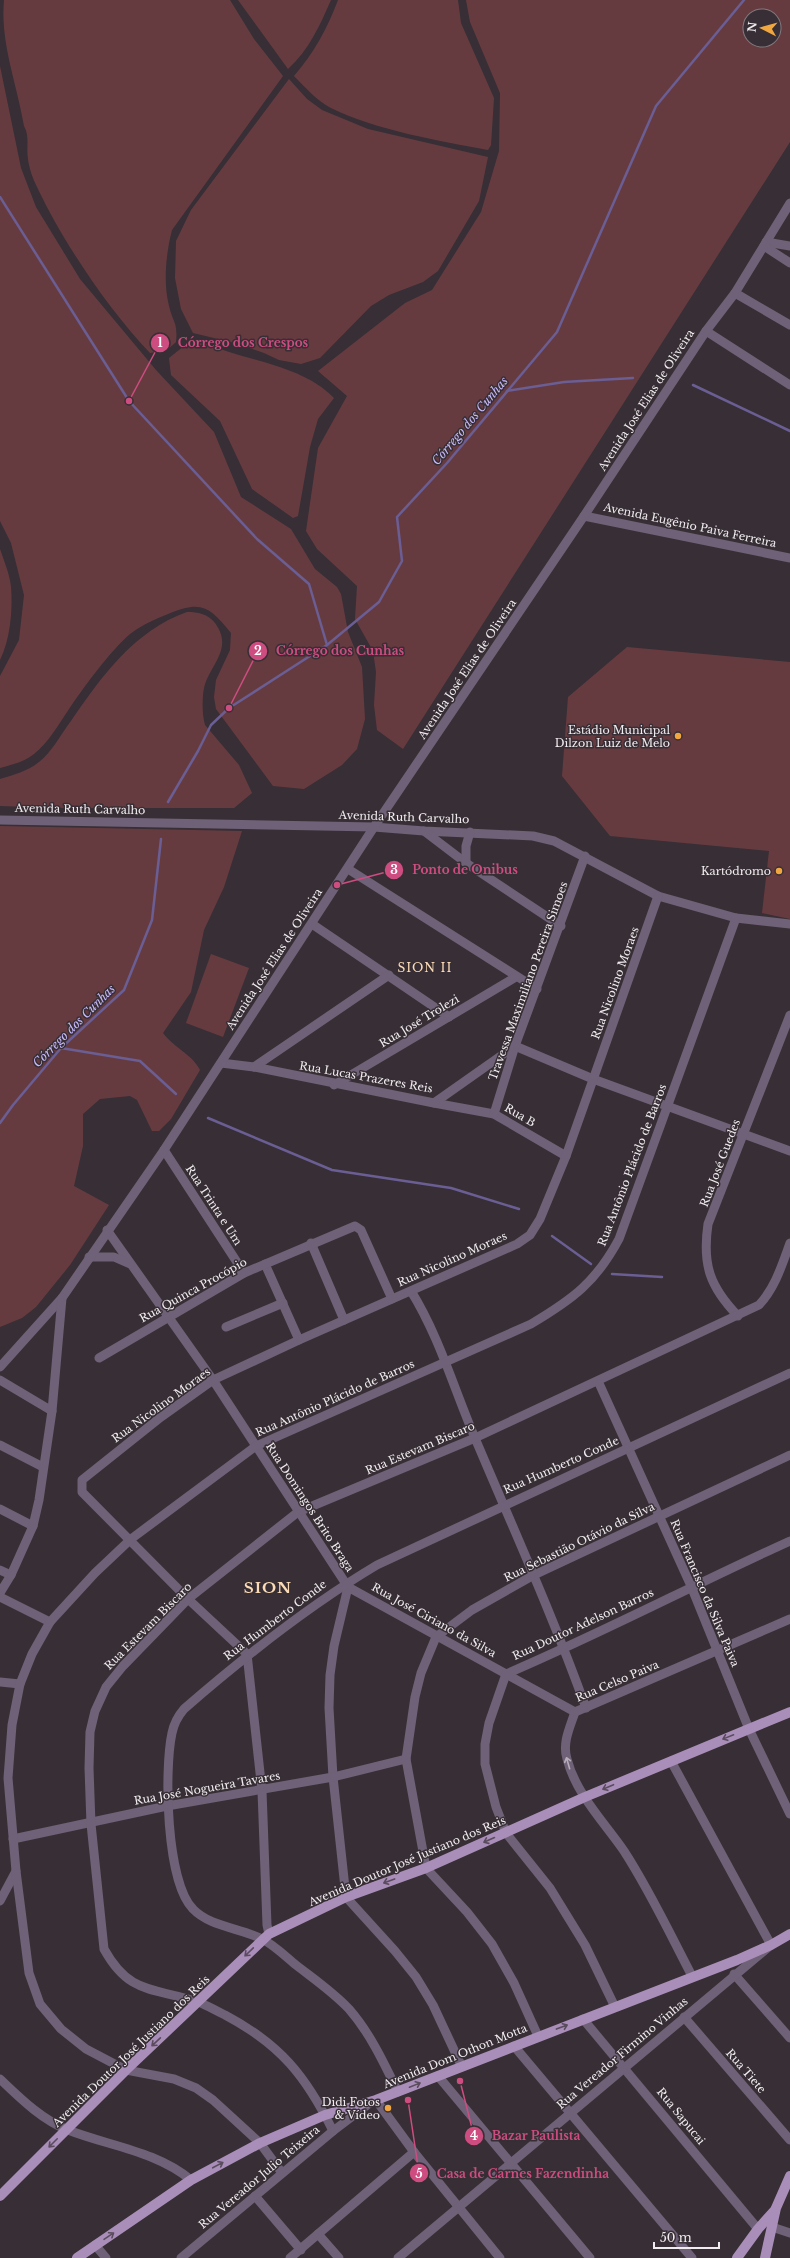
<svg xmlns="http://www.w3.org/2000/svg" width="790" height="2258" font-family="'Libre Baskerville',serif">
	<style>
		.green { fill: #663b40; fill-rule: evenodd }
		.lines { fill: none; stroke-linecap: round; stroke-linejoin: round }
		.stream { stroke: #6a5e94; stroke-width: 2.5 }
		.minor { stroke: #6f6177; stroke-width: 9 }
		.major { stroke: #aa8eba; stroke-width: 10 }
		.oneway { stroke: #5a4c5d }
		.oneway2 { stroke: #b6adb9 }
		.poi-dot { fill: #f1a63f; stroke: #372f35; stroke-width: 1.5 }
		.labels { text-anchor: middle; stroke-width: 3; stroke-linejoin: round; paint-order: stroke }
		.street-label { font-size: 11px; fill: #f1ecef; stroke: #372f35 }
		.poi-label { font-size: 11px; fill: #f1ecef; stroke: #372f35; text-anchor: end }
		.water-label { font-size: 12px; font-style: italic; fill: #c7bafb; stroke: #372f35 }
		.neighbourhood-label { font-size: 12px; letter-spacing: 1px; fill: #fbdbb6; stroke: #372f35 }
		.district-label { font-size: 15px; font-weight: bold; letter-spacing: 1px; fill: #fbdbb6; stroke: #372f35 }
		.leader { fill: none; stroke: #ce4d80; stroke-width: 1.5 }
		.callout-dot { fill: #ce4d80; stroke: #372f35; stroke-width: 1.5 }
		.mark-label { font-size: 12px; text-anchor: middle; font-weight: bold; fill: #fff }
		.callout-label { font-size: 12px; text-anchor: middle; font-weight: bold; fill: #ce4d80; stroke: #372f35; stroke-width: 3; stroke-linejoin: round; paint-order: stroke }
	</style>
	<rect width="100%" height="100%" fill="#372f35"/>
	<g class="green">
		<path d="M4 0H230L254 39 283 76 172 230C166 253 163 283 169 306 173 323 178 322 176 342L167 350 150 353C108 309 63 242 37 187 33 179 29 168 28 159 26 147 30 137 24 126 17 84 0 43 4 0Z"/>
		<path d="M238 0H331C320 25 309 50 288 69Z"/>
		<path d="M338 0H458L461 23 494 98 491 145 488 150C440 141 375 130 331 108 317 101 305 87 294 76 314 53 327 29 338 0Z"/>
		<path d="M466 0H790V142L403 749 377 730 374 705 376 672 373 651 355 619 357 586 317 549 306 531 318 448 347 396 318 371 405 303 432 290 481 212 499 151 500 93 470 22ZM750 16H774V40H750Z"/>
		<path d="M0 66 21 168 36 207 80 279 156 370 214 432 241 497 291 529 315 569 337 587 341 594 348 632 362 667 365 719 357 749 342 765 304 789 273 786 216 709 214 697 216 680 230 650 231 633C209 606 202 600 168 614 155 619 142 625 130 634 111 650 84 687 69 709 59 724 48 743 34 754 24 762 11 765 0 768V676L19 640 24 595 11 543 0 521Z"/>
		<polygon points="289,79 307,99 322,110 368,129 488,157 479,201 438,271 423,282 389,295 371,306 320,358 301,364 279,360 264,353 235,343 193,333 181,309 175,278 176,241 191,210"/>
		<path d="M197 342C209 343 217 348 229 352 264 363 307 370 334 398L318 419 310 447 298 516 293 518 252 489 220 421 171 375 169 358 184 346Z"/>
		<path d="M0 549C4 561 10 575 11 587 13 610 10 640 0 660Z"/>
		<path d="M187 612C198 612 208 614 215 623 234 649 210 664 204 688 202 698 202 715 205 725L239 765 252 793 234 808H64L0 806V779C13 775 28 771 39 762 52 752 61 734 71 721 101 677 135 630 187 612Z"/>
		<polygon points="627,647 790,662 790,919 762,913 769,851 610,836 562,776 568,697"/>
		<path d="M0 826 242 831 224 887 204 930 191 992 163 1033C173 1047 193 1055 200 1070L171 1119 159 1131H152L137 1100 130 1096 100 1099 83 1114V1146L74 1186 109 1205 70 1265 36 1307 22 1318 0 1327Z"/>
		<polygon points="211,954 249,968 223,1037 186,1023"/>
	</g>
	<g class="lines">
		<g class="stream">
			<polyline points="0,197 129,401 257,539 309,584 327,645"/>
			<polyline points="693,385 790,431"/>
			<polyline points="507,391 564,382 633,378"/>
			<polyline points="168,802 198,751 211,725 229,708 327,645 379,602 402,561 397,517 447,463 557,332 656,106 744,0"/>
			<polyline points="61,1048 140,1061 176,1094"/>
			<polyline points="208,1118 332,1170 451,1188 519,1209"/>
			<polyline points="0,1123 13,1105 61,1048 124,990 152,920 161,839"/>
			<polyline points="552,1236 591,1264"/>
			<polyline points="612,1274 662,1277"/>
		</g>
		<g class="minor">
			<polyline points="766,242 790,246"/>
			<polyline points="764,246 790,263"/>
			<polyline points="735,293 790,325"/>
			<polyline points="706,331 790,385"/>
			<polyline points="584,516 790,558"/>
			<polyline points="0,820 374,827 424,831 533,836 554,841 658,896 736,918 790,924"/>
			<polyline points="424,831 466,863 561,926"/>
			<polyline points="466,863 466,846 470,832"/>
			<polyline points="348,869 537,989"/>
			<polyline points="312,924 449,1017"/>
			<polyline points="221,1063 254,1067 434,1103 515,1046 593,1079 790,1151"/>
			<polyline points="254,1067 389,975"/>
			<polyline points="334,1085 516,977"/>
			<polyline points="434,1103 494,1114 566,1156"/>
			<polyline points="494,1114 515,1046 585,856"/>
			<polyline points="164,1150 244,1273"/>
			<polyline points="107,1230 213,1380 348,1587 575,1712"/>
			<polyline points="311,1243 344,1320"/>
			<polyline points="89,1257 114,1257 130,1264"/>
			<polyline points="265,1264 299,1340"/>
			<path d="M411 1291C439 1336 454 1389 475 1438 513 1528 553 1616 586 1708"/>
			<path d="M738 1316C710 1287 702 1265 708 1224L790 1015"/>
			<polyline points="226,1327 283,1303"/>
			<polyline points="99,1358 244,1273 355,1226 361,1230 392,1299"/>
			<polyline points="0,1367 62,1298 164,1150 374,827 584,516 706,331 735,293 790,203"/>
			<polyline points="0,1380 52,1411"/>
			<polyline points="598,1381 691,1586 749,1729 790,1814"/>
			<polyline points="0,1445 43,1467"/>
			<polyline points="0,1509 33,1526"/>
			<polyline points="0,1570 11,1575"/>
			<polyline points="348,1587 334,1646 330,1675 329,1708 333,1777 346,1897 395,1951 416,1977 433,2005 462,2067"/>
			<polyline points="0,1593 11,1575 33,1526 39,1500 52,1411 62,1298"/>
			<polyline points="0,1597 50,1622"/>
			<polyline points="0,1682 20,1684"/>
			<polyline points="13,1839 167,1806 333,1777 406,1759"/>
			<polyline points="0,1901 16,1871"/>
			<polyline points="269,1934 267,1925 262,1791 247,1654 188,1599 82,1492 82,1480 161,1417 213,1380 299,1340 517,1244 530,1235 540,1219 566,1156 658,896"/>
			<polyline points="734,1974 790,2038"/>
			<path d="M692 1976C670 1934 650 1891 624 1851 604 1822 576 1794 567 1759 562 1743 570 1727 575 1712L790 1619"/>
			<path d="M615 2007 585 1945 550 1888 506 1833 496 1807 485 1764V1744L489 1723 506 1674C602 1633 695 1584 790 1541"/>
			<polyline points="684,2017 790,2140"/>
			<polyline points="583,2019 758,2229"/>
			<polyline points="538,2036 514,1983 492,1944 467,1912 426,1868 406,1759 415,1697 421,1673 436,1637 472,1610 532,1576 790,1455"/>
			<polyline points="514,2046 692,2258"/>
			<polyline points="438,2076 590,2258"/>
			<path d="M0 2079C20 2098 42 2120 68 2130 109 2146 156 2151 191 2180"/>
			<path d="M398 2092C384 2063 370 2033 349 2009 333 1992 314 1979 296 1965 285 1956 274 1945 262 1939 241 1928 210 1927 193 1909 166 1882 164 1770 172 1733 174 1723 178 1716 184 1709 245 1656 308 1606 377 1565L790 1373"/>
			<polyline points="376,2100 414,2152 500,2258"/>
			<path d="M333 2131C306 2076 280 2044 225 2015 216 2011 207 2005 198 2002 154 1987 130 1996 104 1949L91 1824 89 1768 90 1732 95 1711 106 1687 123 1666 188 1599 298 1512 475 1438 759 1305C775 1288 782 1265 790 1243"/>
			<path d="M282 2173 260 2143 213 2100 196 2088 174 2079 126 2070 86 2049 61 2029 40 2004 29 1973 16 1871 8 1778 12 1725 20 1684 32 1654 50 1622 95 1573 131 1539 256 1446 531 1324C573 1299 596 1282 619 1239L736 918"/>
			<polyline points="255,2196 301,2250"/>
			<polyline points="772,2227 790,2233"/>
			<polyline points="318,2234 339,2258"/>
			<polyline points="95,2245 106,2258"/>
			<polyline points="181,2258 333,2131 370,2103"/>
			<polyline points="290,2258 414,2152"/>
			<polyline points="398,2258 771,1945 671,1761"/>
		</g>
		<g class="major">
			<polyline points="0,2196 126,2070 269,1934 346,1897 426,1868 585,1797 790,1712"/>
			<polyline points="77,2258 191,2180 260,2143 325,2115 376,2100 737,1960 771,1945 790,1934"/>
			<polyline points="737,2258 758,2229 775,2210"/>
			<polyline points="765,2258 776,2208 790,2176"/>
		</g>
	</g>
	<defs><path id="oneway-shaft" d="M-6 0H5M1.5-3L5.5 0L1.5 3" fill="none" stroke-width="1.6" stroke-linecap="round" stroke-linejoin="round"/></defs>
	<g class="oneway">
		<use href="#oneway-shaft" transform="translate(728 1737) rotate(158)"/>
		<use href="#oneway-shaft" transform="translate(608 1787) rotate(157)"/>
		<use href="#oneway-shaft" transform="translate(489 1840) rotate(156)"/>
		<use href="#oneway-shaft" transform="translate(389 1881) rotate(160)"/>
		<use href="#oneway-shaft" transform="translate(249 1952) rotate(136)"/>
		<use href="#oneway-shaft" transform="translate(562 2027) rotate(-20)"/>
		<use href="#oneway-shaft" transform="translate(156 2042) rotate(137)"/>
		<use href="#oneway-shaft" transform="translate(415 2085) rotate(-22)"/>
		<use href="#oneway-shaft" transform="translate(53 2143) rotate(135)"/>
		<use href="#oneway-shaft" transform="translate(218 2165) rotate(-28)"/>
		<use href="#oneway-shaft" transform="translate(109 2236) rotate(-34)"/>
	</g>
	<use class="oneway2" href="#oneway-shaft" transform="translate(568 1763) rotate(-106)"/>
	<g class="poi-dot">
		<circle cx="678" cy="736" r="4"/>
		<circle cx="779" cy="871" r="4"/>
		<circle cx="388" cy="2108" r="4"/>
	</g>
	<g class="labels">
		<g class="street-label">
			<text transform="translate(646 400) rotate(-57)" y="4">Avenida José Elias de Oliveira</text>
			<text transform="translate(690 525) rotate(12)" y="4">Avenida Eugênio Paiva Ferreira</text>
			<text transform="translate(467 669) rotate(-56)" y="4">Avenida José Elias de Oliveira</text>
			<text transform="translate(80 809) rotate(1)" y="4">Avenida Ruth Carvalho</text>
			<text transform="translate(404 817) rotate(2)" y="4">Avenida Ruth Carvalho</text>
			<text transform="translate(274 959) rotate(-57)" y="4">Avenida José Elias de Oliveira</text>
			<text transform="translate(528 981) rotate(-70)" y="4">Travessa Maximiliano Pereira Simoes</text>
			<text transform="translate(615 983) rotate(-70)" y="4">Rua Nicolino Moraes</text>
			<text transform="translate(419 1021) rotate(-31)" y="4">Rua José Trolezi</text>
			<text transform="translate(366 1077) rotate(10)" y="4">Rua Lucas Prazeres Reis</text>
			<text transform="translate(520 1115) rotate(30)" y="4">Rua B</text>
			<text transform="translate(720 1163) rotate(-69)" y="4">Rua José Guedes</text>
			<text transform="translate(632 1165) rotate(-69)" y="4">Rua Antônio Plácido de Barros</text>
			<text transform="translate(214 1205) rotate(57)" y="4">Rua Trinta e Um</text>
			<text transform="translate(452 1259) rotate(-24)" y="4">Rua Nicolino Moraes</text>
			<text transform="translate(193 1290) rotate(-29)" y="4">Rua Quinca Procópio</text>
			<text transform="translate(335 1398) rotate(-24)" y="4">Rua Antônio Plácido de Barros</text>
			<text transform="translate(161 1405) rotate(-36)" y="4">Rua Nicolino Moraes</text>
			<text transform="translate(420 1448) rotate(-23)" y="4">Rua Estevam Biscaro</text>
			<text transform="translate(561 1465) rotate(-24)" y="4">Rua Humberto Conde</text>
			<text transform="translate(310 1507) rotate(57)" y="4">Rua Domingos Brito Braga</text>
			<text transform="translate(579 1542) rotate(-26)" y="4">Rua Sebastião Otávio da Silva</text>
			<text transform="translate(705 1593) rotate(67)" y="4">Rua Francisco da Silva Paiva</text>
			<text transform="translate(275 1620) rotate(-37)" y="4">Rua Humberto Conde</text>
			<text transform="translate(434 1620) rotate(29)" y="4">Rua José Ciriano da Silva</text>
			<text transform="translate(583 1624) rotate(-25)" y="4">Rua Doutor Adelson Barros</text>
			<text transform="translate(148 1626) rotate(-45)" y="4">Rua Estevam Biscaro</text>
			<text transform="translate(617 1681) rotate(-23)" y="4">Rua Celso Paiva</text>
			<text transform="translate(207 1788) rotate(-10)" y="4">Rua José Nogueira Tavares</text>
			<text transform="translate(407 1861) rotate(-23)" y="4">Avenida Doutor José Justiano dos Reis</text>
			<text transform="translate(131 2051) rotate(-44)" y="4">Avenida Doutor José Justiano dos Reis</text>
			<text transform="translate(622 2053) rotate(-40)" y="4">Rua Vereador Firmino Vinhas</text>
			<text transform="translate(455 2056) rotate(-22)" y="4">Avenida Dom Othon Motta</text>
			<text transform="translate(746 2071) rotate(49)" y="4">Rua Tiete</text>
			<text transform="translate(681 2116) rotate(51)" y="4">Rua Sapucai</text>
			<text transform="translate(259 2177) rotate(-40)" y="4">Rua Vereador Julio Teixeira</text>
		</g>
		<g class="poi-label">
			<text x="670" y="734">Estádio Municipal<tspan x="670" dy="13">Dilzon Luiz de Melo</tspan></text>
			<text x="771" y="875">Kartódromo</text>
			<text x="380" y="2106">Didi Fotos<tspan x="380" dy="13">&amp; Vídeo</tspan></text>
		</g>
		<g class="water-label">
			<text transform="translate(470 421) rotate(-50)" y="4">Córrego dos Cunhas</text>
			<text transform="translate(74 1026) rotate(-45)" y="4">Córrego dos Cunhas</text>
		</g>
		<g class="neighbourhood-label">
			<text x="425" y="972">SION II</text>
		</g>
		<g class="district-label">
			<text x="268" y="1593">SION</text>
		</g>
	</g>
	<path class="leader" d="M129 401L160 343M229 708L258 651M337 885L394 870M460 2081L474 2136M408 2100L419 2173"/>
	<g class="callout-dot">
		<circle cx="129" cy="401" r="4"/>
		<circle cx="229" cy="708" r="4"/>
		<circle cx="337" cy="885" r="4"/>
		<circle cx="460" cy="2081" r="4"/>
		<circle cx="408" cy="2100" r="4"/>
		<circle cx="160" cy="343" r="10"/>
		<circle cx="258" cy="651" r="10"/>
		<circle cx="394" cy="870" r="10"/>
		<circle cx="474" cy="2136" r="10"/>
		<circle cx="419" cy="2173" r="10"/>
	</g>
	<g class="mark-label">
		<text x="160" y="347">1</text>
		<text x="258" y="655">2</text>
		<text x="394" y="874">3</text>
		<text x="474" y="2140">4</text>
		<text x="419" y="2178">5</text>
	</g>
	<g class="callout-label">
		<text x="243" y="347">Córrego dos Crespos</text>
		<text x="340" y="655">Córrego dos Cunhas</text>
		<text x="465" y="874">Ponto de Onibus</text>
		<text x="536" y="2140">Bazar Paulista</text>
		<text x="523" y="2178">Casa de Carnes Fazendinha</text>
	</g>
	<g transform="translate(762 28) rotate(276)"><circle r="19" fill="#372f35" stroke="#817b7f"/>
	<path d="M0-3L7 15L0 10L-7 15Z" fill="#f1a63f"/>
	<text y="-6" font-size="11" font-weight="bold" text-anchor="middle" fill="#f1ecef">N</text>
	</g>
	<path d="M654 2242v6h65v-6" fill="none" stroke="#f1ecef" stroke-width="2"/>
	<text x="660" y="2242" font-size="12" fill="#f1ecef" stroke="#372f35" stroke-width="3" paint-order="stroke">50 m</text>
</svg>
